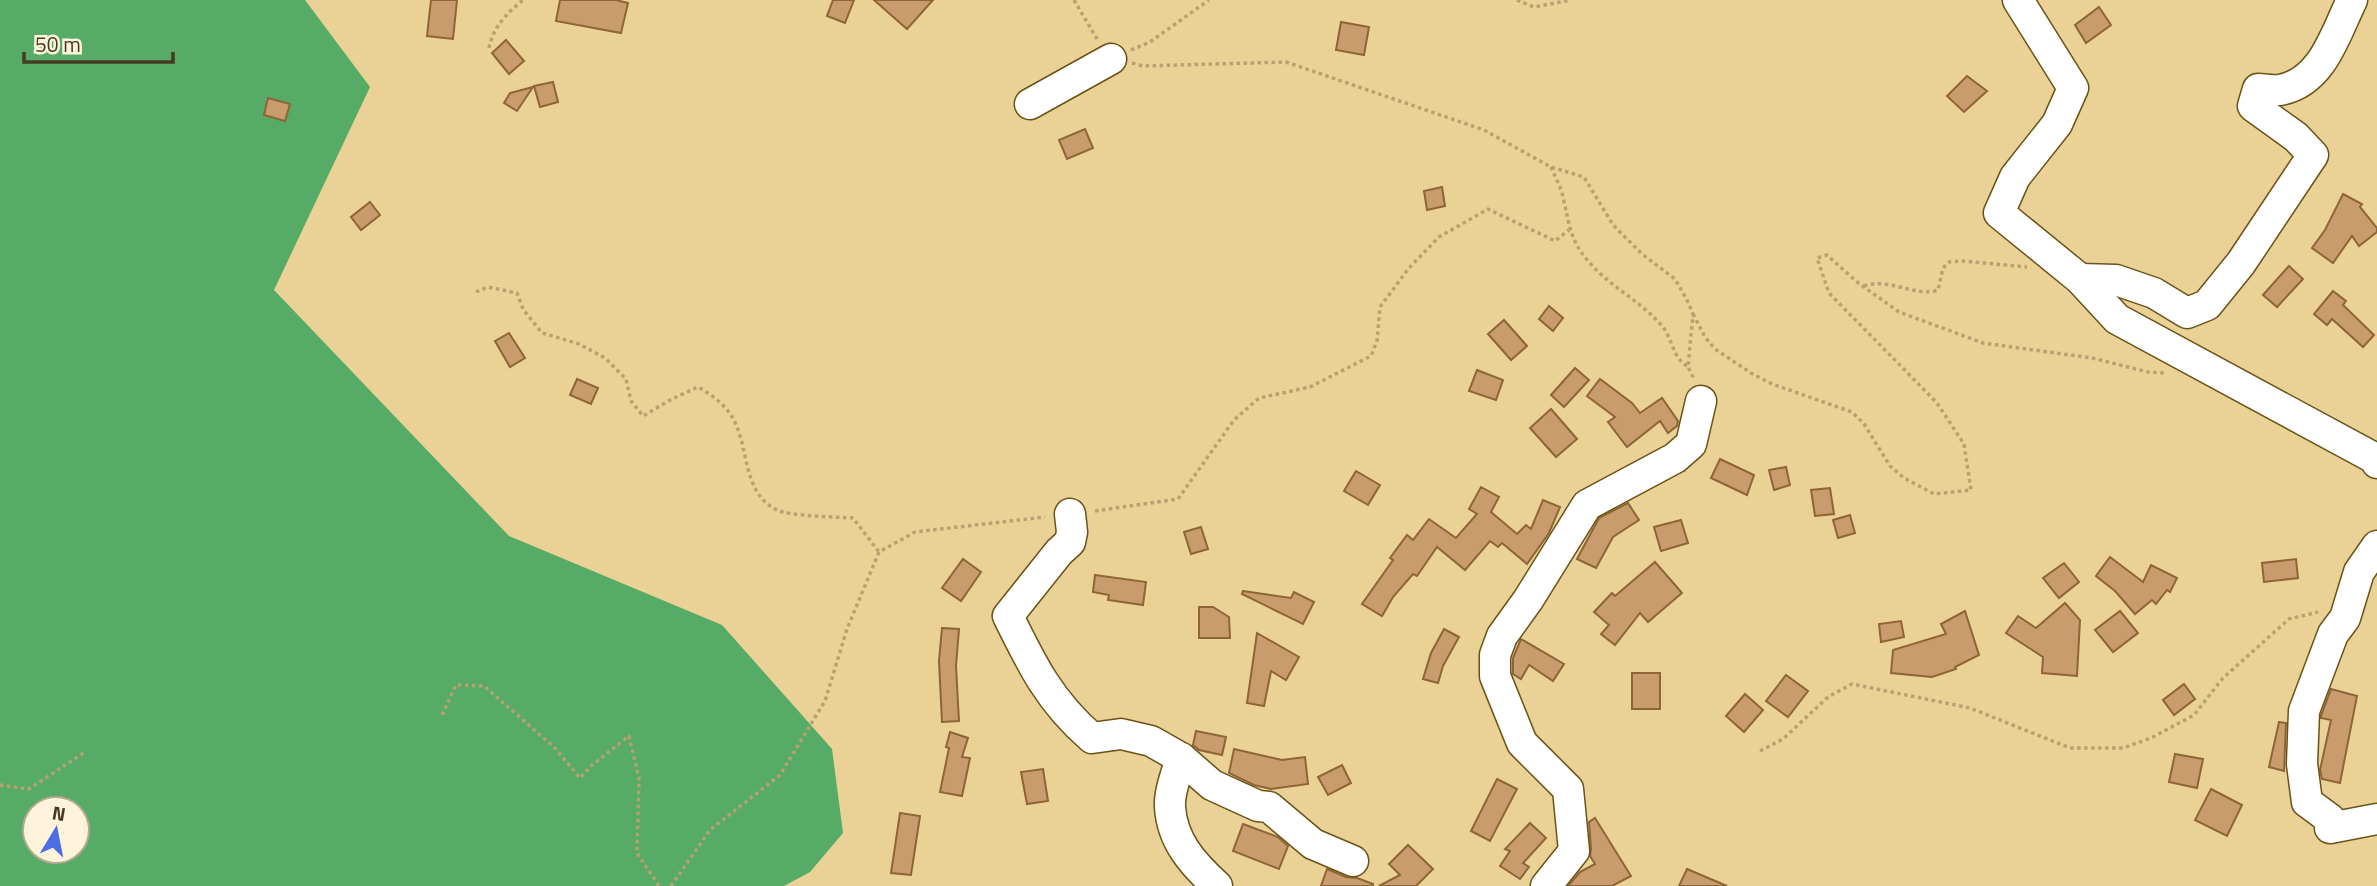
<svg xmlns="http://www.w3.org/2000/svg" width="2377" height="886" font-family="'Titillium Web',sans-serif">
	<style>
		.forest { fill: #56ab66; fill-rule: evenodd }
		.building { fill: #c89c6c; stroke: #8e6536; stroke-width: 2 }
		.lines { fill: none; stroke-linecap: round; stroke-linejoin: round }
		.minor-casing { stroke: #695316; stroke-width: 33 }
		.path { stroke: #b6a271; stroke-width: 3.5; stroke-dasharray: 3.5 3.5; stroke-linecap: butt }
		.minor { stroke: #fff; stroke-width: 30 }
	</style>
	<rect width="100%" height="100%" fill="#ead195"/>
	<path class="forest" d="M0 0H305L370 87 274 290 509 536 722 625 832 749 843 833 810 872 784 886H0ZM35 809H77V851H35Z"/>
	<g class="building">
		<polygon points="431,0 457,0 453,39 427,36"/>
		<polygon points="560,0 616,0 628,3 621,33 556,21"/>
		<polygon points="833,0 854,0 845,23 827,16"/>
		<polygon points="874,0 933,0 907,29"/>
		<polygon points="2099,7 2111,25 2086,43 2075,25"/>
		<polygon points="1341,22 1369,27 1364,55 1336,50"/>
		<polygon points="506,40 524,61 509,74 492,53"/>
		<polygon points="1967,76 1987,91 1964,112 1947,96"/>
		<polygon points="553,82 558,102 540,107 534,86"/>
		<polygon points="533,87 517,111 504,103 510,93"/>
		<polygon points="268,98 290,104 285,121 264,115"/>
		<polygon points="1085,129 1093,148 1067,159 1059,140"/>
		<polygon points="1442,187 1445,206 1427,210 1424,191"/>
		<polygon points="2343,194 2362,204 2360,207 2377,228 2377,232 2359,246 2352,236 2333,263 2312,248 2325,230"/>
		<polygon points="370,202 380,215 361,230 351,217"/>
		<polygon points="2289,266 2303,279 2277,307 2263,295"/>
		<polygon points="2333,291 2346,301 2343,305 2374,335 2363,347 2332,319 2327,325 2314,314"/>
		<polygon points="1549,306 1563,318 1553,331 1539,319"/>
		<polygon points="1504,320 1527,346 1511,360 1488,334"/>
		<polygon points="509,333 525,358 510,367 495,341"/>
		<polygon points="1575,368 1589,380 1564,407 1551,395"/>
		<polygon points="1477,370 1503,380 1496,400 1469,391"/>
		<polygon points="577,379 598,388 591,404 570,395"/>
		<polygon points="1600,379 1632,403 1640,413 1662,398 1678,421 1677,426 1668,433 1660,421 1627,447 1608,422 1615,417 1587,396"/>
		<polygon points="1551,409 1577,439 1556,457 1530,428"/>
		<polygon points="1720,459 1754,475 1747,495 1711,478"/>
		<polygon points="1786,467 1790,485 1774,490 1769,470"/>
		<polygon points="1356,471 1380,485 1368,505 1344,491"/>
		<polygon points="1481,487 1499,497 1491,512 1517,534 1526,525 1531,529 1543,500 1560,507 1549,533 1527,564 1502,543 1498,547 1490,541 1465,570 1437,547 1417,576 1413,574 1393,597 1382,616 1362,604 1393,560 1390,558 1407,535 1413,540 1429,519 1456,538 1477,514 1469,509"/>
		<polygon points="1830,488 1834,514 1815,516 1811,490"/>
		<polygon points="1628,503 1639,520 1613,537 1596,568 1577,559 1599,518"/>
		<polygon points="1850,515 1855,533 1838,538 1833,520"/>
		<polygon points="1681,520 1688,543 1661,551 1654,527"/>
		<polygon points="1201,527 1208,549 1191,554 1184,532"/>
		<polygon points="2110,557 2143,582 2151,565 2177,578 2170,592 2167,590 2156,604 2152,600 2135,614 2115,591 2096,576"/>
		<polygon points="963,559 981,572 961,601 942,588"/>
		<polygon points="2296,559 2298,578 2264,582 2262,563"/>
		<polygon points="1655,562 1682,593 1648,622 1640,613 1615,645 1601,634 1609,625 1594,612 1612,593 1615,596"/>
		<polygon points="2064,563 2079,582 2059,598 2043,578"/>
		<polygon points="1095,575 1146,582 1143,605 1108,600 1109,595 1093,592"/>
		<polygon points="1243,591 1291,598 1294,592 1314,602 1303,624 1242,594"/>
		<polygon points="2065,603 2080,620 2077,676 2042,673 2043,657 2006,633 2018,616 2036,628"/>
		<polygon points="1199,607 1213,607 1229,617 1230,638 1199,638"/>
		<polygon points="1965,611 1979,655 1955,667 1956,669 1932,677 1891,673 1893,650 1946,634 1941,624"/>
		<polygon points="2120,611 2138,633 2113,652 2095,630"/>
		<polygon points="1901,621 1904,637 1881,642 1879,624"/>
		<polygon points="942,628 959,629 956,666 959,721 942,722 939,661"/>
		<polygon points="1444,629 1459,637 1443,666 1438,683 1423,679 1431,653"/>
		<polygon points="1257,633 1299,657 1286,680 1271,671 1264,706 1247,703"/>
		<polygon points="1521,639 1564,664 1553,681 1529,665 1521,679 1513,674 1513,658"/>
		<rect x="1632" y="673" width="28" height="36"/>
		<polygon points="1786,675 1808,691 1788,717 1766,701"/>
		<polygon points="2184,684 2195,699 2174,715 2163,700"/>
		<polygon points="2331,689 2357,696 2340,783 2322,779 2320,770 2331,720 2321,718 2321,716"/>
		<polygon points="1745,694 1763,710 1744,732 1726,716"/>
		<polygon points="2279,722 2286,723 2284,771 2269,767"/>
		<polygon points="1196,731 1226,737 1222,755 1199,750 1193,745"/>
		<polygon points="950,732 968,738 962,757 970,758 962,796 940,792 949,748 946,747"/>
		<polygon points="1234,749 1282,760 1305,757 1308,784 1271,789 1254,785 1229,773"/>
		<polygon points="2175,754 2203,759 2197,788 2169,782"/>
		<polygon points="1342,765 1351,783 1328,795 1318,777"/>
		<polygon points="1043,769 1048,801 1027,804 1021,772"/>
		<polygon points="1497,779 1517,789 1490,841 1471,831"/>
		<polygon points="2211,789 2242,805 2227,836 2195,820"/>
		<polygon points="900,813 920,816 911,875 891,873"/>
		<polygon points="1595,818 1631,876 1612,886 1568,886 1580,872 1595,864 1590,856 1591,849 1589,822"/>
		<polygon points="1530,823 1546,838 1523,863 1529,867 1520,879 1500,866 1510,851 1505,849"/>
		<polygon points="1243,824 1278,837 1288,846 1279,869 1233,851"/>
		<polygon points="1408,845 1433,869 1416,886 1379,886 1400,875 1389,864"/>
		<polygon points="1327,869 1346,877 1357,878 1373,884 1373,886 1321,886"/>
		<polygon points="1687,869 1727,886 1679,886"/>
	</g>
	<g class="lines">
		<defs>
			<g id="minor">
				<polyline points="2018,0 2073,88 2057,124 2015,177 1999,213 2080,279 2117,319 2374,458 2377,463"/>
				<polyline points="1030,104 1111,59"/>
				<path d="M2080 279 2116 280 2154 293 2187 313 2207 305 2241 263 2313 155 2296 137 2253 106 2258 89C2265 89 2274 91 2280 90 2323 82 2335 34 2352 0"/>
				<path d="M1070 514 1072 532 1070 542 1059 552 1008 616C1032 665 1050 702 1092 738L1121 734 1151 741 1181 758 1212 785 1258 806 1269 807 1313 844 1353 861"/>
				<polyline points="2377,546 2359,572 2345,618 2333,634 2304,711 2302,764 2307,802 2330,819 2330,828 2377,819"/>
				<path d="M1181 758C1177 772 1169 792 1170 807 1172 841 1193 864 1217 886"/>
				<polyline points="1546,886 1574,851 1568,789 1522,743 1495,676 1495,655 1502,636 1528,600 1587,505 1675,458 1691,444 1701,401"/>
			</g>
		</defs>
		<use href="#minor" class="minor-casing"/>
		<g class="path">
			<polyline points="1074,0 1097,39"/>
			<polyline points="1517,0 1534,7 1571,0"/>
			<path d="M489 48C493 27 507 13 523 0"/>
			<polyline points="1131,50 1150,42 1209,0"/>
			<polyline points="1132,63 1143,66 1286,62 1484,130 1551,167 1584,177 1613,225 1642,254 1675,279 1687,300 1693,314 1688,367 1694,379"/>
			<path d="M1551 167C1555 177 1561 187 1563 197 1569 223 1570 241 1589 262 1610 287 1641 301 1662 326 1673 339 1672 357 1687 366"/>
			<path d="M1864 286C1888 277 1917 298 1938 290L1943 268 1949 262 1963 261 2027 267"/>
			<path d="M476 292 488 287 517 293 523 309 542 333 579 344 605 358 626 379 631 401 643 416 672 399 698 387C709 393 720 401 728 411 751 439 739 492 777 510 788 516 838 517 853 518L879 552"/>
			<polyline points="1693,314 1705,337 1715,349 1751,373 1772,384 1852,412 1864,424 1890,466 1904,478 1934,494 1971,490 1964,444 1937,403 1829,293 1817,258 1827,255 1857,282 1899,312 1983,343 2092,358 2148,372 2165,373"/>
			<polyline points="1095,511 1178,499 1234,420 1259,398 1310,387 1371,356 1377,341 1380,307 1409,268 1439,237 1488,209 1555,241 1569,230"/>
			<polyline points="442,715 456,685 484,686 554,747 580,778 591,766 629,736 639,778 637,853 659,886"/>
			<polyline points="1760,751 1783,739 1828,697 1852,684 1970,708 2070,748 2123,748 2151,738 2194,715 2223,678 2289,619 2318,612"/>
			<polyline points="0,785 29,789 85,752"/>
			<polyline points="671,886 710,830 780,775 825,701 847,629 879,552 915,532 1045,517"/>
		</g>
		<use href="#minor" class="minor"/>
	</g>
	<g transform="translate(56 830) rotate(10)"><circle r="33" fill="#fef4dc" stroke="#b4aa92" stroke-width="2"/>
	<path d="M0-5L12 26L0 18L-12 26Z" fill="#4d6ee2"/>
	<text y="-10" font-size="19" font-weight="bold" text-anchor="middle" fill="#453b22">N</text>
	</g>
	<path d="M24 52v10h149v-10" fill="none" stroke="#453b22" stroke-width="3.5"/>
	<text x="35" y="52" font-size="21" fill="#453b22" stroke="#fef4dc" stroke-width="5" paint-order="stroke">50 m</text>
</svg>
